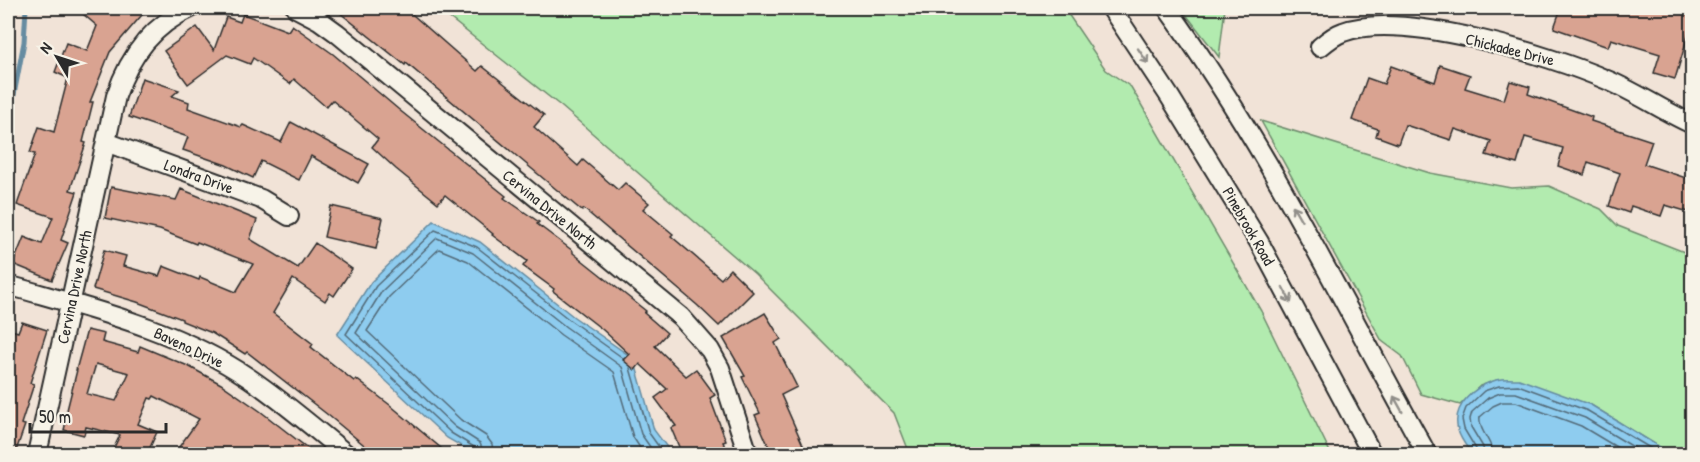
<svg xmlns="http://www.w3.org/2000/svg" width="1700" height="462" font-family="'Patrick Hand',sans-serif">
	<style>
		.green { fill: #b2ebaf; stroke: #6e8b6d; stroke-width: 1.5 }
		.water { fill: #8eccef; stroke: #668ca1; stroke-width: 1.5 }
		.lines { fill: none; stroke-linecap: round; stroke-linejoin: round }
		.shore { stroke: #536b79; stroke-width: 1.5 }
		.stream { stroke: #668ca1; stroke-width: 5 }
		.building { fill: #d9a391; stroke: #2b2b2b; stroke-width: 1.5; fill-rule: evenodd }
		.minor-casing { stroke: #2b2b2b; stroke-width: 22 }
		.minor { stroke: #f7f3e8; stroke-width: 18 }
		.oneway { stroke: #918f8a }
		.labels { text-anchor: middle; stroke-width: 4.5; stroke-linejoin: round; paint-order: stroke }
		.street-label { font-size: 16px; fill: #2b2b2b; stroke: #f7f3e8 }
	</style>
	<rect width="100%" height="100%" fill="#f1e3d7"/>
	<filter id="ink" filterUnits="userSpaceOnUse"><feTurbulence type="fractalNoise" baseFrequency=".0167" numOctaves="2"/><feDisplacementMap in="SourceGraphic" scale="12" xChannelSelector="R" yChannelSelector="G"/><feConvolveMatrix kernelMatrix="1 2 1 2 8 2 1 2 1" color-interpolation-filters="sRGB"/></filter>
	<g filter="url(#ink)">
		<g class="green">
			<polygon points="437,8 1064,8 1106,70 1131,87 1261,311 1331,454 910,454 894,413 755,274 562,107"/>
			<polygon points="1181,8 1225,8 1219,57"/>
			<polygon points="1261,121 1430,173 1511,188 1549,186 1601,209 1618,226 1692,255 1692,454 1671,454 1591,405 1497,380 1480,386 1460,405 1421,394 1402,356 1382,341"/>
		</g>
		<g class="water">
			<polygon points="434,221 480,242 574,317 634,359 654,430 672,454 475,454 447,438 337,335 371,282"/>
			<path d="M1519 379 1591 405 1671 454H1472C1467 447 1460 439 1458 430 1451 406 1475 386 1496 380 1503 378 1512 379 1519 379Z"/>
		</g>
		<g class="lines">
			<g class="shore">
				<polyline points="630,368 649,433 664,454"/>
				<polyline points="477,454 474,447 451,433 346,334 376,286 435,230 477,247 571,321 623,358"/>
				<polyline points="484,454 480,443 455,427 356,333 382,291 437,238 473,253 566,327 622,367 641,434 655,454"/>
				<polyline points="493,454 492,444 486,436 461,420 367,331 389,297 439,249 468,261 561,335 614,372 633,437 644,454"/>
				<polyline points="1476,454 1476,449 1464,429 1462,419 1466,408 1484,391 1499,386 1518,385 1588,411 1660,454"/>
				<polyline points="1484,454 1483,447 1471,427 1470,419 1472,412 1488,398 1500,393 1516,393 1585,418 1645,454"/>
				<path d="M1493 454C1492 441 1478 430 1480 417L1493 406 1502 402H1516L1581 426 1628 454"/>
			</g>
			<polyline class="stream" points="8,126 24,42 26,8"/>
		</g>
		<g class="building">
			<polygon points="76,8 148,8 110,52 90,102 93,102 83,142 86,143 70,190 77,192 61,240 68,243 52,280 13,264 24,237 42,244 53,217 17,205 35,154 30,153 39,127 54,132 68,78 55,72 66,43 87,51 97,26"/>
			<polygon points="334,8 405,8 477,71 482,66 544,115 534,127 578,166 583,160 618,190 625,183 649,203 643,209 673,234 671,236 721,279 730,269 753,292 719,326 697,305 584,209 582,211 406,63 405,65"/>
			<polygon points="1561,8 1683,8 1681,13 1692,16 1692,22 1675,79 1654,73 1660,54 1611,39 1608,47 1554,28"/>
			<polygon points="243,14 288,31 292,25 333,54 398,109 506,196 504,198 539,222 537,224 573,251 573,253 646,311 644,313 667,333 655,346 686,376 696,369 715,395 710,398 726,441 723,442 728,454 682,454 671,428 676,426 655,398 667,389 640,364 635,370 623,360 629,354 603,330 553,291 554,289 523,266 527,261 492,235 493,234 445,195 438,203 396,169 372,147 378,139 332,100 326,107 294,79 290,84 253,58 250,64 227,55 188,84 164,51 197,27 214,50 226,17 240,22"/>
			<polygon points="1440,65 1470,75 1465,88 1504,100 1510,81 1530,87 1528,94 1592,117 1591,121 1652,141 1644,164 1692,180 1692,213 1665,205 1661,216 1631,206 1629,213 1609,206 1620,173 1588,162 1584,175 1558,166 1563,148 1525,137 1517,164 1486,155 1491,141 1455,129 1451,140 1405,125 1398,144 1376,136 1378,129 1352,120 1367,78 1384,84 1391,66 1435,82"/>
			<polygon points="142,78 179,90 172,96 189,102 188,108 241,127 243,125 281,142 291,122 369,164 358,183 311,156 299,180 261,161 253,178 226,165 183,150 188,137 129,117"/>
			<polygon points="111,187 176,200 181,189 257,220 250,239 298,268 315,243 352,269 334,296 330,293 325,301 293,279 273,313 313,344 311,347 354,381 356,379 390,405 448,454 375,454 328,415 247,352 245,354 212,333 182,321 182,319 137,302 93,289 104,250 126,256 123,266 159,276 163,266 199,280 200,277 236,292 253,264 197,242 196,244 160,230 105,218"/>
			<polygon points="331,206 383,218 376,249 324,237"/>
			<polygon points="765,313 781,339 775,343 797,387 781,395 807,454 772,454 755,415 760,413 742,377 745,376 723,338"/>
			<polygon points="22,322 47,330 30,383 34,384 21,424 25,425 15,454 8,454 8,329 18,332"/>
			<path d="M87 330 104 334 102 342 138 352 140 346 188 366 221 384 260 411 315 454H174L199 419 154 396 152 399 149 398 138 424 157 432 147 454H111L120 435 86 427 84 435 64 430 66 422H64L77 370H76ZM96 364 129 373 116 401 87 394Z"/>
		</g>
		<g class="lines">
			<defs>
				<g id="minor">
					<polyline points="296,8 319,20 337,33 681,317 710,350 720,368 748,454"/>
					<polyline points="1111,8 1170,97 1259,242 1372,454"/>
					<path d="M1167 8C1269 148 1343 304 1427 454"/>
					<path d="M1320 47C1327 41 1334 35 1343 32 1401 10 1550 55 1607 80 1636 92 1663 111 1692 124"/>
					<polyline points="106,142 261,199 289,216"/>
					<path d="M8 285C90 309 177 329 249 378 283 401 314 428 346 454"/>
					<path d="M37 454 116 96C129 57 152 25 191 8"/>
				</g>
			</defs>
			<use href="#minor" class="minor-casing"/>
			<use href="#minor" class="minor"/>
		</g>
		<defs><path id="oneway-shaft" d="M-6 0H5M1.5-3L5.5 0L1.5 3" fill="none" stroke-width="1.6" stroke-linecap="round" stroke-linejoin="round" transform="scale(1.5)"/></defs>
		<g class="oneway">
			<use href="#oneway-shaft" transform="translate(1143 56) rotate(56)"/>
			<use href="#oneway-shaft" transform="translate(1297 213) rotate(-120)"/>
			<use href="#oneway-shaft" transform="translate(1287 295) rotate(62)"/>
			<use href="#oneway-shaft" transform="translate(1398 404) rotate(-119)"/>
		</g>
	</g>
	<g class="labels">
		<g class="street-label">
			<text transform="translate(1510 49) rotate(14)" y="6">Chickadee Drive</text>
			<text transform="translate(199 176) rotate(20)" y="6">Londra Drive</text>
			<text transform="translate(550 209) rotate(39)" y="6">Cervina Drive North</text>
			<text transform="translate(1249 226) rotate(60)" y="6">Pinebrook Road</text>
			<text transform="translate(74 287) rotate(-78)" y="6">Cervina Drive North</text>
			<text transform="translate(189 347) rotate(25)" y="6">Baveno Drive</text>
		</g>
	</g>
	<rect width="1700" height="462" fill="none" stroke="#f7f3e8" stroke-width="30"/>
	<rect x="15" y="15" width="1670" height="432" fill="none" stroke="#2b2b2b" stroke-width="2" filter="url(#ink)"/>
	<g transform="translate(57 57) rotate(309)" stroke="#f7f3e8" stroke-width="4.5" paint-order="stroke">
	<path d="M0-4.5L10 22L0 15L-10 22Z" fill="#2b2b2b"/>
	<text y="-9" font-size="16" font-weight="bold" text-anchor="middle" fill="#2b2b2b">N</text>
	</g>
	<path d="M30 423v9h136v-9" fill="none" stroke="#2b2b2b" stroke-width="3"/>
	<text x="39" y="423" font-size="18" fill="#2b2b2b" stroke="#f7f3e8" stroke-width="4.5" paint-order="stroke">50 m</text>
</svg>
